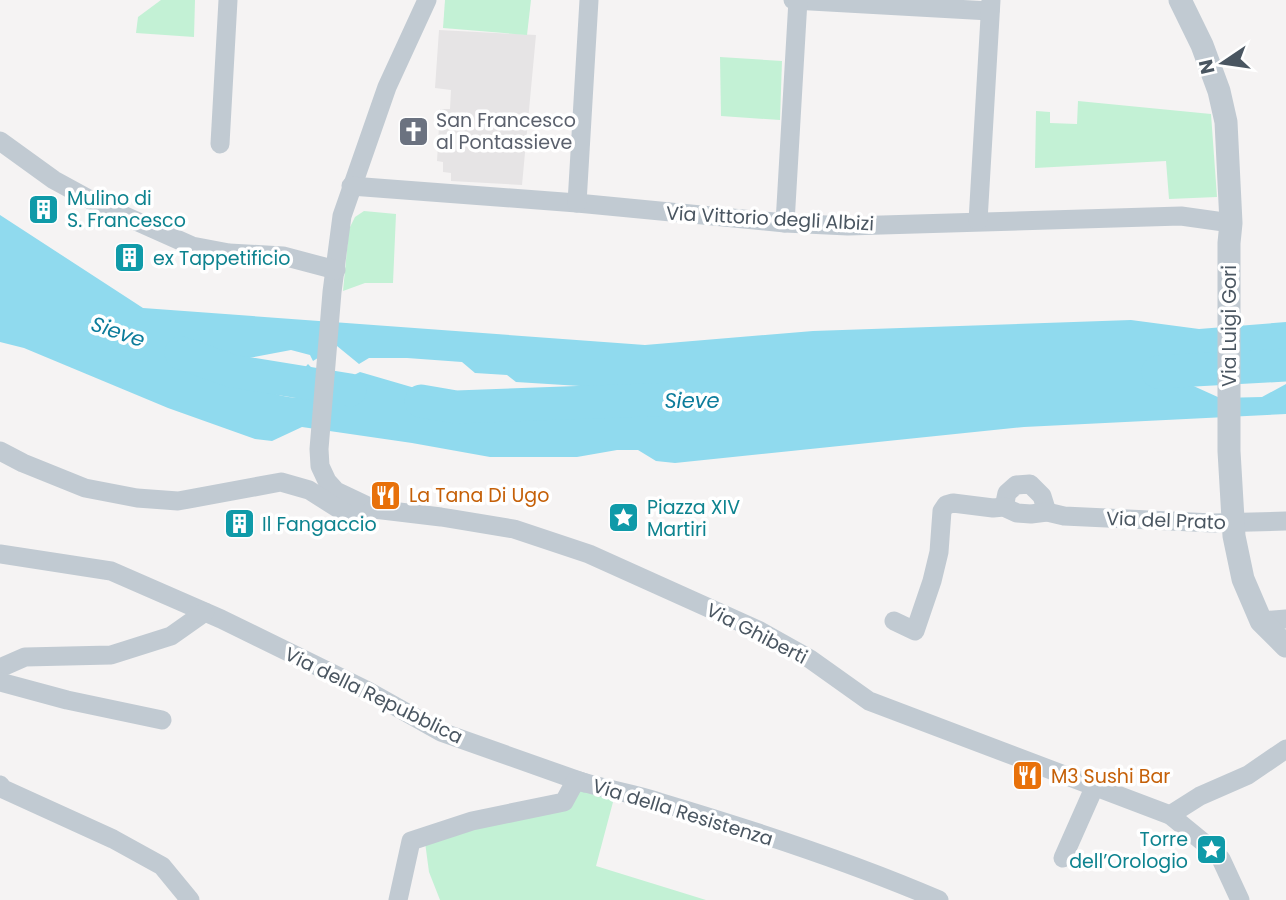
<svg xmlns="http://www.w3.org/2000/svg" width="1286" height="900" font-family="Poppins,sans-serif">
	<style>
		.education { fill: #e6e4e5 }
		.green { fill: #c3f1d5 }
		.water { fill: #90daee; fill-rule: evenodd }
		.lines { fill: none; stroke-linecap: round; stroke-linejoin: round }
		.river { stroke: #90daee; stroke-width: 33 }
		.minor { stroke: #c1cad2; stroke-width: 19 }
		.tertiary { stroke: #c1cad2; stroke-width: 23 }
		.labels { text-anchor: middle; stroke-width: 7; stroke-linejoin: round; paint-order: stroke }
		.worship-label { font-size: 19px; fill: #5b616d; stroke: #fff; text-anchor: start }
		.culture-label { font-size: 19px; fill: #0d838f; stroke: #fff; text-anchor: start }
		.street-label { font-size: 19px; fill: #4a5661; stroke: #fff }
		.food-label { font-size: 19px; fill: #c56008; stroke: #fff; text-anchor: start }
		.water-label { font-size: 21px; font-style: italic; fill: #0c7c9b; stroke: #fff }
	</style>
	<rect width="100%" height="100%" fill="#f5f3f3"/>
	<polygon class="education" points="439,30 536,35 522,185 451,181 451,173 443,172 443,162 437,161 440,109 450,109 451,90 435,88"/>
	<g class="green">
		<polygon points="161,0 195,0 194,37 136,33 138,17"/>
		<polygon points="445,0 531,0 527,35 443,28"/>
		<polygon points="720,57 782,61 780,120 721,116"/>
		<polygon points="1078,101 1211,114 1217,197 1169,199 1166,161 1035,168 1036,111 1050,112 1050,123 1077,124"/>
		<polygon points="364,211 396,214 393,283 365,283 343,291 349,229 355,217"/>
		<polygon points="581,781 617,787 596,866 706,900 440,900 429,872 425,842 556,809"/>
	</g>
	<path class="water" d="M0 215 143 308 645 345 813 331 1131 320 1199 329 1286 322V352L1265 363 1242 365 1216 375 1209 367 1178 379 1220 398 1262 397 1286 384V414L1024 427 675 463 656 461 638 450H617L577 457H490L412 443 302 427 272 441 255 439 168 408 24 348 0 342ZM337 346 359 364 369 358H407L462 362 475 373 507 375 516 382 596 387 607 391H621L630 402C581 422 552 421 502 413 484 411 470 410 456 400L360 372 330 387 308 364 300 373 309 388 306 397C290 399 279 396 264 389 253 392 233 385 227 375 224 371 222 364 220 359H244L291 350 310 355 313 361Z"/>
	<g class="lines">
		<g class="river">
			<polyline points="181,353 232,371 350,390"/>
			<polyline points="1158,372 1286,365"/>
			<polyline points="421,401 456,407 674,399"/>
		</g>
		<g class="minor">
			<polyline points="427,0 387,87 342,216 332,292 319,449 320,466 327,481 336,491 374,509 441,517 514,529 589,554 760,631 810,659 869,701 1170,815 1203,842"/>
			<polyline points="793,0 990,11"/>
			<polyline points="0,141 54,180 98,204 192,246 229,253 283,256 336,270"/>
			<polyline points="220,144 228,0"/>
			<polyline points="351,186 577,203 785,223 848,226 1181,216 1231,223"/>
			<polyline points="577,203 589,0"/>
			<polyline points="978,221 991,0"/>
			<polyline points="785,223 798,0"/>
			<polyline points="0,451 23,463 85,488 137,498 178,501 281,482 309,490 350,516 366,516 374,509"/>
			<polyline points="1004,507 1007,493 1016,485 1030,484 1042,496 1047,512"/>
			<polyline points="0,554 111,571 221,619 368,691 441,732 585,783"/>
			<polyline points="894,621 915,631 932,581 939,552 942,511 946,505 953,503 993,508 1004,507 1017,513 1031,514 1047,512 1064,516 1213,523 1286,521"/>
			<polyline points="1261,621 1286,619"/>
			<polyline points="0,668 25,657 111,655 171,636 205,612"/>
			<polyline points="0,682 67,700 162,720"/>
			<polyline points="0,785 3,789 113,839 162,866 190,900"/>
			<polyline points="1170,815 1200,796 1248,775 1286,749"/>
			<polyline points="1063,858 1094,788"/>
			<polyline points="1221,859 1240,900"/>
			<path d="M398 900 411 841 472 821 564 802 576 780C603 789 632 793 659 802 753 830 849 861 939 900"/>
		</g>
		<polyline class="tertiary" points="1180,0 1202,45 1219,91 1226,122 1231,223 1229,243 1229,451 1234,536 1243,579 1261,621 1286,646"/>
	</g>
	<defs>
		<symbol id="church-square" viewBox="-11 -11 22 22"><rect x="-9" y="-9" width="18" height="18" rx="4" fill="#6b7280" stroke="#fff"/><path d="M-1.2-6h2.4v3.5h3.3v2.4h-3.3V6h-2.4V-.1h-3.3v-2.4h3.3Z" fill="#fff"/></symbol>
		<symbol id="building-square" viewBox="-11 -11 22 22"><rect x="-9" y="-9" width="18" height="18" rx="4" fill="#0f9aa8" stroke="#fff"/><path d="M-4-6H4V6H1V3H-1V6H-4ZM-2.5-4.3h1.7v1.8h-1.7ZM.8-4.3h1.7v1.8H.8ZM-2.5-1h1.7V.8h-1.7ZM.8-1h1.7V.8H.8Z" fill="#fff"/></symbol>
		<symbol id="restaurant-square" viewBox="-11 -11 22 22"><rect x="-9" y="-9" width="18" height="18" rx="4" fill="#e8710a" stroke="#fff"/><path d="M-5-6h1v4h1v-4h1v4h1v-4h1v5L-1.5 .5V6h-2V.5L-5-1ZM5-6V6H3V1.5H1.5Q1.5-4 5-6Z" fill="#fff"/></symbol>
		<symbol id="sight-square" viewBox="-11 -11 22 22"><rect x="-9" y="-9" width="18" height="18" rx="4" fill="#0f9aa8" stroke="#fff"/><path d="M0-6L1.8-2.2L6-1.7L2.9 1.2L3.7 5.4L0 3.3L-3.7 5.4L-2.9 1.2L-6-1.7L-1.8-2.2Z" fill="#fff"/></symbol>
	</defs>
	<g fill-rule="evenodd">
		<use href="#church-square" x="396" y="114" width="35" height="35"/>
		<use href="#building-square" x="26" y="192" width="35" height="35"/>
		<use href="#building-square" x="112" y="240" width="35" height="35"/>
		<use href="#restaurant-square" x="368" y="478" width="35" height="35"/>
		<use href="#sight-square" x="606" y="500" width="35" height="35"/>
		<use href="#building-square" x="222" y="506" width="35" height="35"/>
		<use href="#restaurant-square" x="1010" y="758" width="35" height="35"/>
		<use href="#sight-square" x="1194" y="832" width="35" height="35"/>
	</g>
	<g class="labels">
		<g class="worship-label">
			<text x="436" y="127">San Francesco<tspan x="436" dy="22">al Pontassieve</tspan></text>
		</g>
		<g class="culture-label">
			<text x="67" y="205">Mulino di<tspan x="67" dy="22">S. Francesco</tspan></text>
			<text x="153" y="265">ex Tappetificio</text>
			<text x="647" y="514">Piazza XIV<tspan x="647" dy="22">Martiri</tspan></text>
			<text x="262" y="531">Il Fangaccio</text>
			<text x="1188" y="846" text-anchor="end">Torre<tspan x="1188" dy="22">dell’Orologio</tspan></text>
		</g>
		<g class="street-label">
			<text transform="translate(770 218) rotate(3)" y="7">Via Vittorio degli Albizi</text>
			<text transform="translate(1229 326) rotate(-90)" y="7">Via Luigi Gori</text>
			<text transform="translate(1166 520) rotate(2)" y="7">Via del Prato</text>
			<text transform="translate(757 633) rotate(27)" y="7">Via Ghiberti</text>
			<text transform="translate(374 695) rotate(26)" y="7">Via della Repubblica</text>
			<text transform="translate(683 812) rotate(17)" y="7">Via della Resistenza</text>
		</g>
		<g class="food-label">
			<text x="409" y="502">La Tana Di Ugo</text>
			<text x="1051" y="783">M3 Sushi Bar</text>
		</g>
		<g class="water-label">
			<text transform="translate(118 332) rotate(19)" y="7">Sieve</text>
			<text x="692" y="408">Sieve</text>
		</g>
	</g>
	<g transform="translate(1223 63) rotate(257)" stroke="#ffffff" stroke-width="5" paint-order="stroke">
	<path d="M0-5L12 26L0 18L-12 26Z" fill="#4a5661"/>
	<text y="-10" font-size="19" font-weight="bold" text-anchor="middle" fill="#4a5661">N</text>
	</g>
</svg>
